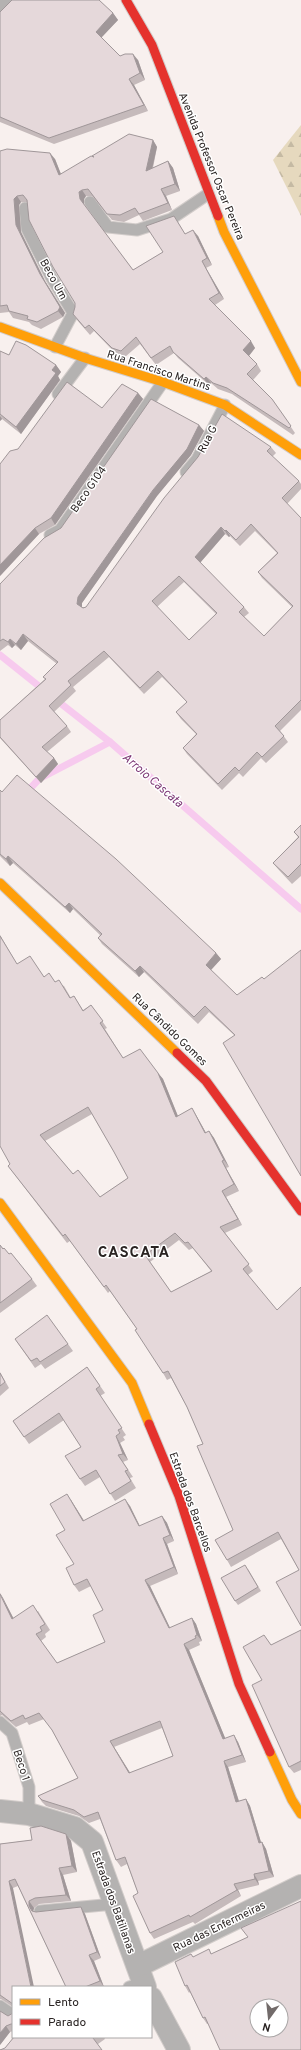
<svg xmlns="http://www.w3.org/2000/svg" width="301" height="2050" font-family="Overpass,sans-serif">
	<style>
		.forest { fill: url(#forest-firs) }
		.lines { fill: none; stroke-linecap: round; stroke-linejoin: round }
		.stream { stroke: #f7caee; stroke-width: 7 }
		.lane-casing { stroke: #d2ccca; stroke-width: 13 }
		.street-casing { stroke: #d2ccca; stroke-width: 24 }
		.slow-casing { stroke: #d2ccca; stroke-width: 11 }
		.jam-casing { stroke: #d2ccca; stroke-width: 11 }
		.lane { stroke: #b4b2b1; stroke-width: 11 }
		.street { stroke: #b4b2b1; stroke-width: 22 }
		.slow { stroke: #ff9f0a; stroke-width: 9 }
		.jam { stroke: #e5322d; stroke-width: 9 }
		.wall { fill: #c5babb; fill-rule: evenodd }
		.shaded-wall { fill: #a09799 }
		.building { fill: #e5d8da; stroke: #a09799; fill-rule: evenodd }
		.labels { text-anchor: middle; stroke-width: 3; stroke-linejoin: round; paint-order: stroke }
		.street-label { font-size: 11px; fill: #2a2423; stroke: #fff }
		.water-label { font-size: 12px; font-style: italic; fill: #7c3675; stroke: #fff }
		.district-label { font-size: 15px; font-weight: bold; letter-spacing: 1px; fill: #2a2423; stroke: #fff }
	</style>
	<defs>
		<pattern id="forest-firs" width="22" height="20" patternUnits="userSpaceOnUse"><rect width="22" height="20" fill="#e6d9be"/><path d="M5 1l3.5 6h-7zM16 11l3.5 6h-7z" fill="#c5baa3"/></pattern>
	</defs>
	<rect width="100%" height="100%" fill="#f8f0ee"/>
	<polygon class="forest" points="301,125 301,216 273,160"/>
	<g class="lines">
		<g class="stream">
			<polyline points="0,655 45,691"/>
			<polyline points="55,699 110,742 301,909"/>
			<polyline points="25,794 39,779 110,742"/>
		</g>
		<defs>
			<g id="lane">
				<polyline points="90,202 108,227 137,230 171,219 208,194"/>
				<polyline points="25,208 27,229 51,277 73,313 55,347"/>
				<polyline points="58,394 85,358"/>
				<polyline points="186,472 197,459 225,405"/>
				<polyline points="50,535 60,530 163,382"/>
				<polyline points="0,1722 12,1733 29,1787 29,1814"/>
				<polyline points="40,1911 114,1904"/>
				<polyline points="129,1987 143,1983"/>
				<polyline points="0,2006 13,2015"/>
			</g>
			<g id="street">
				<polyline points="0,7 6,0"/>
				<polyline points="0,1811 29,1814 75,1828 92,1842 145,1987"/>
				<polyline points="138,1966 301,1886"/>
				<polyline points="151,1998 179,2050"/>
			</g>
			<g id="slow">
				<polyline points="218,216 224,232 301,382"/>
				<polyline points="0,327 85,358 163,382 225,405 301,455"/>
				<polyline points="0,883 177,1053"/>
				<polyline points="0,1203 132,1383 149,1424"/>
				<polyline points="270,1752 292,1800 301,1814"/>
			</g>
			<g id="jam">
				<polyline points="126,0 152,45 218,216"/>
				<polyline points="177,1053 206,1081 301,1211"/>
				<polyline points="149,1424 179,1496 239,1684 270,1752"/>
			</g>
		</defs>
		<use href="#lane" class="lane-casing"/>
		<use href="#street" class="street-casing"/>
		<use href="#slow" class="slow-casing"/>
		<use href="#jam" class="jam-casing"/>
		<use href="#lane" class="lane"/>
		<use href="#street" class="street"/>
		<use href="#slow" class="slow"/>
		<use href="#jam" class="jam"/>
	</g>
	<g class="wall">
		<polygon points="0,12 113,13 118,20 101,38 120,56 138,60 145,80 134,85 148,111 54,144 0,122"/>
		<polygon points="153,140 157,147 153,168 168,161 173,168 180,191 166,196 172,210 143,221 139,215 124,222 112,220 92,196 86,196 84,199 84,205 133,270 163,252 178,222 185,234 198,236 212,265 206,268 224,299 215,305 255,348 249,356 257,364 261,371 253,380 272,399 295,433 293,435 232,394 218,389 211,383 209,385 178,358 174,353 156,365 140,344 125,357 117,355 94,331 90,335 77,320 73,314 75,307 75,303 27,202 21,202 19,205 21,232 45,281 65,313 63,317 41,329 32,325 29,322 13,318 9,312 0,313 0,151 55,159 61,174 93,157"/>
		<polygon points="0,351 9,355 56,365 61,372 58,376 60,380 21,434 2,419 0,421"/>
		<polygon points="138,393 143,399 55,525 39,534 0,576 18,449 102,408"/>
		<path d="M199 425 204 431 191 455 157 496 82 603V607H86L271 447 276 453 272 457 299 481 301 484V489L287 504 301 518V710L280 731 288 742 266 763 261 758 243 777 239 773 222 790 187 754 183 748 196 734 181 719 176 712 187 702 162 677 144 694 109 657 73 687 76 691 54 712 67 726 71 732 47 752 54 758 58 764 41 783 0 738V720L45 679 43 677 57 664 28 641 21 650 15 645 12 648 8 645 0 651V584L61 528ZM255 531 277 553 258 572 262 578 292 607 264 636 244 617 249 613 244 607 200 563 225 534 229 537 230 536 240 546ZM184 582 216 614 189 640 157 607Z"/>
		<polygon points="0,790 216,953 221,959 211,970 301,1176 234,1035 209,1012 198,1024 144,972 139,977 102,944 98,938 100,935 73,909 70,913 13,863 10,866 0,856"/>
		<polygon points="301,825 301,876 292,884 278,869 273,863 298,837 294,832"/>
		<path d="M17 964 64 986 71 998 74 996 83 1010 91 1005 107 1028 105 1029 123 1058 158 1073 163 1079 178 1116 192 1108 196 1115 206 1133 209 1131 214 1138 229 1167 226 1168 239 1191 226 1197 242 1225 225 1233 253 1271 248 1275 299 1570 281 1539 231 1567 227 1560 233 1530 203 1444 187 1407 171 1378 167 1380 163 1373 137 1329 110 1291 108 1293 70 1241 67 1243 8 1166 10 1164ZM92 1114 114 1152 128 1178 100 1197 73 1174 45 1141ZM179 1240 189 1250 193 1248 211 1271 171 1292 150 1262Z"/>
		<polygon points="0,1245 32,1279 37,1286 0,1313"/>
		<polygon points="15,1339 68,1344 73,1351 45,1369 41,1364 35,1368"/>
		<polygon points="87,1367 105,1393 100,1396 126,1435 123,1437 125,1440 120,1443 128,1460 123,1462 133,1477 130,1478 136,1488 115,1501 100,1477 85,1486 80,1479 81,1447 64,1420 29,1444 13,1421"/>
		<polygon points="0,1372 9,1388 0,1396"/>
		<path d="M71 1500 84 1521 130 1506 140 1526 162 1516 167 1523 174 1541 167 1544 178 1574 150 1586 170 1628 192 1618 196 1624 202 1641 199 1642 200 1645 189 1650 225 1738 238 1742 246 1762 228 1767 239 1801 246 1799 250 1806 261 1842H262L266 1849 274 1877 258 1881 259 1885 238 1890 241 1896 195 1924 193 1922 154 1939 150 1933 138 1893 127 1864 121 1867 116 1860 100 1819 89 1823 79 1816 46 1806 42 1802 38 1796 78 1778 52 1730 44 1719 29 1725 27 1722 16 1727 2 1715 0 1716V1593L3 1598 13 1618 38 1611 50 1630 45 1634 46 1637 41 1641 57 1663 105 1642 103 1610 91 1586 79 1592 74 1585V1564L65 1530ZM162 1728 173 1756 130 1773 114 1747Z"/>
		<polygon points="248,1569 261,1591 238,1605 235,1601"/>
		<polygon points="301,1630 301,1770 294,1773 289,1767 262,1680 264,1635 271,1645"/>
		<polygon points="66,1834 71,1841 77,1872 63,1875 71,1901 39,1904 34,1908 33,1911 36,1912 81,1907 85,1914 101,1958 94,1961 104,1987 66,1987 18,1886 13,1888 13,2007 1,1999 0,1999 0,1844 32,1840"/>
		<polygon points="301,1901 208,2024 207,2024 203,2018 190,1992 189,1993 185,1986 212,1954 248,1937"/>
		<polygon points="13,2013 13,2031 10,2032 0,2045 8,2016"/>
		<polygon points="14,2037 104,2037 105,2039 98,2044 5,2048"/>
	</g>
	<g class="shaded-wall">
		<polygon points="113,13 118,20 100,39 96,32"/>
		<polygon points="133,54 138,60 145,80 140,73"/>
		<polygon points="129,79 134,85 148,111 144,105"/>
		<polygon points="153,140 157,147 150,178 146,171"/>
		<polygon points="50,153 55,159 64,182 59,175"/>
		<polygon points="168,161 173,168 180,191 175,184"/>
		<polygon points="161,189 166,196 172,210 168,203"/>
		<polygon points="82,190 86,196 84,199 84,206 80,199 79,192"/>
		<polygon points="17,196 21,202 19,205 21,232 45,281 65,313 63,317 58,311 16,225 14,199"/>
		<polygon points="193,230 198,236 212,265 207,258"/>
		<polygon points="202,261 206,268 224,299 219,293"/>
		<polygon points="251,341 255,348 248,357 243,350"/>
		<polygon points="56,365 61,372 58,376 60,380 21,434 16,427 52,370"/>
		<polygon points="206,377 211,383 209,385 204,379"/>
		<polygon points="138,393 143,399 55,525 51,518"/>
		<polygon points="0,416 2,419 0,421"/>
		<polygon points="199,425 204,431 191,455 157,496 82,603 82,610 77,604 78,597"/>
		<polygon points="221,527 225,534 199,564 195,557"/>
		<polygon points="35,528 39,534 0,576 0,565"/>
		<polygon points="226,530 230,536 229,537 225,531"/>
		<polygon points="23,634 28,641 21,650 16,644"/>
		<polygon points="10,639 15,645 12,648 8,642"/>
		<polygon points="54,758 58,764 41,783 36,777"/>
		<polygon points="8,856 13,863 10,866 6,859"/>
		<polygon points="69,903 73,909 70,913 65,907"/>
		<polygon points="0,935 21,971 0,936"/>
		<polygon points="216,953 221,959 210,971 206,965"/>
		<polygon points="140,966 144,972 139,977 135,971"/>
		<polygon points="158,1073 163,1079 181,1124 176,1117"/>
		<polygon points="192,1108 196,1115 210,1140 205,1133"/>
		<polygon points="209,1131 214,1138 229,1167 224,1160"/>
		<polygon points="222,1161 226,1168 239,1191 234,1184"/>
		<polygon points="222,1191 226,1197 242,1225 238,1219"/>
		<polygon points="116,1436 120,1443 128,1460 123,1454"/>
		<polygon points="67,1494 71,1500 88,1527 83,1521"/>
		<polygon points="125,1499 130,1506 143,1533 139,1526"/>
		<polygon points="162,1516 167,1523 174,1541 170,1535"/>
		<polygon points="163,1538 167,1544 178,1574 174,1567"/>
		<polygon points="145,1580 150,1586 173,1634 169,1628"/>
		<polygon points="0,1593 3,1598 17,1625 12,1619"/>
		<polygon points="192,1618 196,1624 202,1641 197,1635"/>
		<polygon points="184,1644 189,1650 228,1745 223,1739"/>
		<polygon points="234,1735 238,1742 246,1762 242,1755"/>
		<polygon points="110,1741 114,1747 134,1779 129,1773"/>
		<polygon points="224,1761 228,1767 241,1808 236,1802"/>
		<polygon points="246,1799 250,1806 263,1849 259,1843"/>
		<polygon points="66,1834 71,1841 77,1872 72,1866"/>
		<polygon points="262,1842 266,1849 274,1877 269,1871"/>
		<polygon points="59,1868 63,1875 71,1901 66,1895"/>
		<polygon points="254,1874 258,1881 259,1885 255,1879"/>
		<polygon points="9,1881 13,1888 34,1987 31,1987"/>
		<polygon points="234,1884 238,1890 241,1896 237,1890"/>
		<polygon points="29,1901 34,1908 33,1912 29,1906"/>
		<polygon points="81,1907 85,1914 101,1958 97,1952"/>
		<polygon points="89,1955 94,1961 104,1987 100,1981"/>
		<polygon points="6,2026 10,2032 0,2045 0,2033"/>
	</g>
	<g class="building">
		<polygon points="12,0 99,0 113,13 96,32 120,56 125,54 133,54 140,73 129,79 144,105 49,138 0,117 0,12"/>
		<polygon points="129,134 153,140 146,171 168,161 175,184 161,189 168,203 139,214 135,208 120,215 107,214 88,189 82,190 79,192 80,199 133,270 163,252 146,226 174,216 185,234 193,230 207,258 202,261 219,293 209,299 251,341 243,350 257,364 247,374 272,399 291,426 289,428 227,388 213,383 206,377 204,379 173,352 170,346 151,358 136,337 121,351 112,348 89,325 85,328 73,314 75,307 75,303 53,267 29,220 27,200 23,195 17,196 14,199 16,225 40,274 60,307 58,311 37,322 27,319 28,316 9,311 7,305 0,306 0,151 7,149 50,153 59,175 91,156 94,157 92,156"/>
		<polygon points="16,341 26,345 56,365 52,370 56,373 16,427 0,414 0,351 9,355"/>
		<polygon points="67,382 102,408 122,384 138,393 51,518 35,528 0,565 0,464 10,451 18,449"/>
		<path d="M151 399 199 425 187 449 153 490 78 597 77 604 83 608 86 607 164 498 198 457 222 414 271 447 267 451 299 481 282 498 301 518V700L275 726 284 736 262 757 257 752 239 771 235 767 218 784 183 748 197 734 176 712 187 702 158 671 140 688 104 651 68 681 71 685 49 706 67 726 42 747 54 758 36 777 0 737V720L46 679 43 677 58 662 23 634 16 644 10 639 8 642 3 639 0 641V584L44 538 61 528ZM251 524 278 553 258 572 293 606 264 636 239 612 244 607 195 557 221 527 225 531 226 530 236 540ZM179 576 217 613 189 640 152 601Z"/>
		<polygon points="17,775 116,859 216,953 206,965 237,995 262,977 264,979 301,950 301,1176 223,1043 235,1035 205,1006 194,1017 140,966 135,971 98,938 102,934 69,903 65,907 8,856 6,859 0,854 0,790 2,792"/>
		<polygon points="301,825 301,864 288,877 273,863 299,837 294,832"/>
		<path d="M0 936 17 964 30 956 44 977 49 973 55 982 59 980 70 998 74 996 83 1011 91 1005 103 1021 100 1023 123 1058 140 1049 158 1073 176 1117 192 1108 205 1133 209 1131 224 1160 222 1161 234 1184 222 1191 238 1219 220 1227 249 1264 243 1269 277 1310 301 1287V1626L276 1582 299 1570 278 1532 227 1560 215 1540 233 1530 197 1446 203 1444 187 1407 168 1371 163 1373 135 1330 137 1329 106 1285 104 1287 65 1234 63 1236 8 1166 10 1164 0 1146ZM88 1107 114 1152 128 1178 100 1197 78 1170 73 1174 40 1135ZM175 1233 185 1243 188 1242 212 1271 171 1292 145 1255Z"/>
		<polygon points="0,1245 3,1249 4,1248 9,1254 11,1253 32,1279 0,1303"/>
		<polygon points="47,1315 68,1344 40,1362 37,1358 31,1361 15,1339"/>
		<polygon points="87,1367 100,1386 96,1389 122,1428 118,1430 120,1433 116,1436 123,1454 118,1455 128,1470 125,1471 131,1481 110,1494 96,1470 80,1479 65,1456 81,1447 59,1413 24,1437 13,1421"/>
		<polygon points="0,1373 5,1382 0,1386"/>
		<path d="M67 1494 83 1521 125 1499 139 1526 162 1516 170 1535 163 1538 174 1567 145 1580 169 1628 192 1618 197 1635 195 1636 196 1638 184 1644 223 1739 234 1735 242 1755 224 1761 236 1802 246 1799 259 1843 262 1842 269 1871 254 1874 255 1879 234 1884 237 1890 190 1917 189 1915 150 1933 133 1896 138 1893 125 1857 116 1860 98 1812 84 1817 74 1810 42 1800 38 1796 78 1778 52 1730 39 1713 25 1719 23 1715 11 1721 0 1711V1594L12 1619 33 1605 45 1624 40 1627 42 1631 36 1634 57 1663 105 1642 93 1615 103 1610 87 1579 74 1585 66 1568 74 1564 56 1535 65 1530 50 1504ZM160 1721 173 1756 129 1773 110 1741Z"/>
		<polygon points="245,1565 258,1587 235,1601 221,1578"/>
		<polygon points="301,1630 301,1761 289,1767 252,1685 262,1680 243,1647 264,1635 271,1645"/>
		<polygon points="41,1826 66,1834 72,1866 59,1868 66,1895 35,1898 29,1901 29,1906 32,1911 36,1912 81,1907 97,1952 89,1955 100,1981 85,1987 66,1987 15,1879 9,1881 31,1987 13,1987 13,2004 0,1995 0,1844 32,1840 30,1828"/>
		<path d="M301 1901V2050H220L205 2017 203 2018 187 1985 185 1986 175 1962 191 1954 193 1957 209 1949 211 1954 248 1937 241 1928ZM257 2006H281V2030H257Z"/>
		<polygon points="0,2011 8,2016 13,2013 13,2024 11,2024 6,2026 0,2033"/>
		<polygon points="14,2037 94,2037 93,2038 102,2050 0,2050 5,2048"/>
	</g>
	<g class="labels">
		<g class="street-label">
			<text transform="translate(212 166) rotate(68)" y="4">Avenida Professor Oscar Pereira</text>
			<text transform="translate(54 279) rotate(61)" y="4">Beco Um</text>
			<text transform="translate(159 370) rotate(18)" y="4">Rua Francisco Martins</text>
			<text transform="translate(207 439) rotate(-62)" y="4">Rua G</text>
			<text transform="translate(88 489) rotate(-55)" y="4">Beco G104</text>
			<text transform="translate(170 1029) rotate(44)" y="4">Rua Cândido Gomes</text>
			<text transform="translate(191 1502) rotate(70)" y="4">Estrada dos Barcellos</text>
			<text transform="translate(22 1765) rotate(72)" y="4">Beco 1</text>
			<text transform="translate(114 1902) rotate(70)" y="4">Estrada dos Batillanas</text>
			<text transform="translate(219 1926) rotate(-26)" y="4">Rua das Enfermeiras</text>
		</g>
		<g class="water-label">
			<text transform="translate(153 780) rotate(41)" y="4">Arroio Cascata</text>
		</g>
		<g class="district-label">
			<text x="134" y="1257">CASCATA</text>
		</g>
	</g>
	<rect x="12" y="1986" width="140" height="52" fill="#ffffff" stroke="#aaa7a7"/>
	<rect x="20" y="1999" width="20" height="6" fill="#ff9f0a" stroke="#aaa7a7"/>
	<text x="48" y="2006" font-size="12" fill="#2a2423">Lento</text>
	<rect x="20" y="2019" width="20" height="6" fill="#e5322d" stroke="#aaa7a7"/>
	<text x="48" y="2026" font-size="12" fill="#2a2423">Parado</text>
	<g transform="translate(269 2018) rotate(195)"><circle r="19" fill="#ffffff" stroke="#aaa7a7"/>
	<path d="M0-3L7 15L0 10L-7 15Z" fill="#726b6a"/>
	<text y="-6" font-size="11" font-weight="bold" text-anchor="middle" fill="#2a2423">N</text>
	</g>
</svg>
